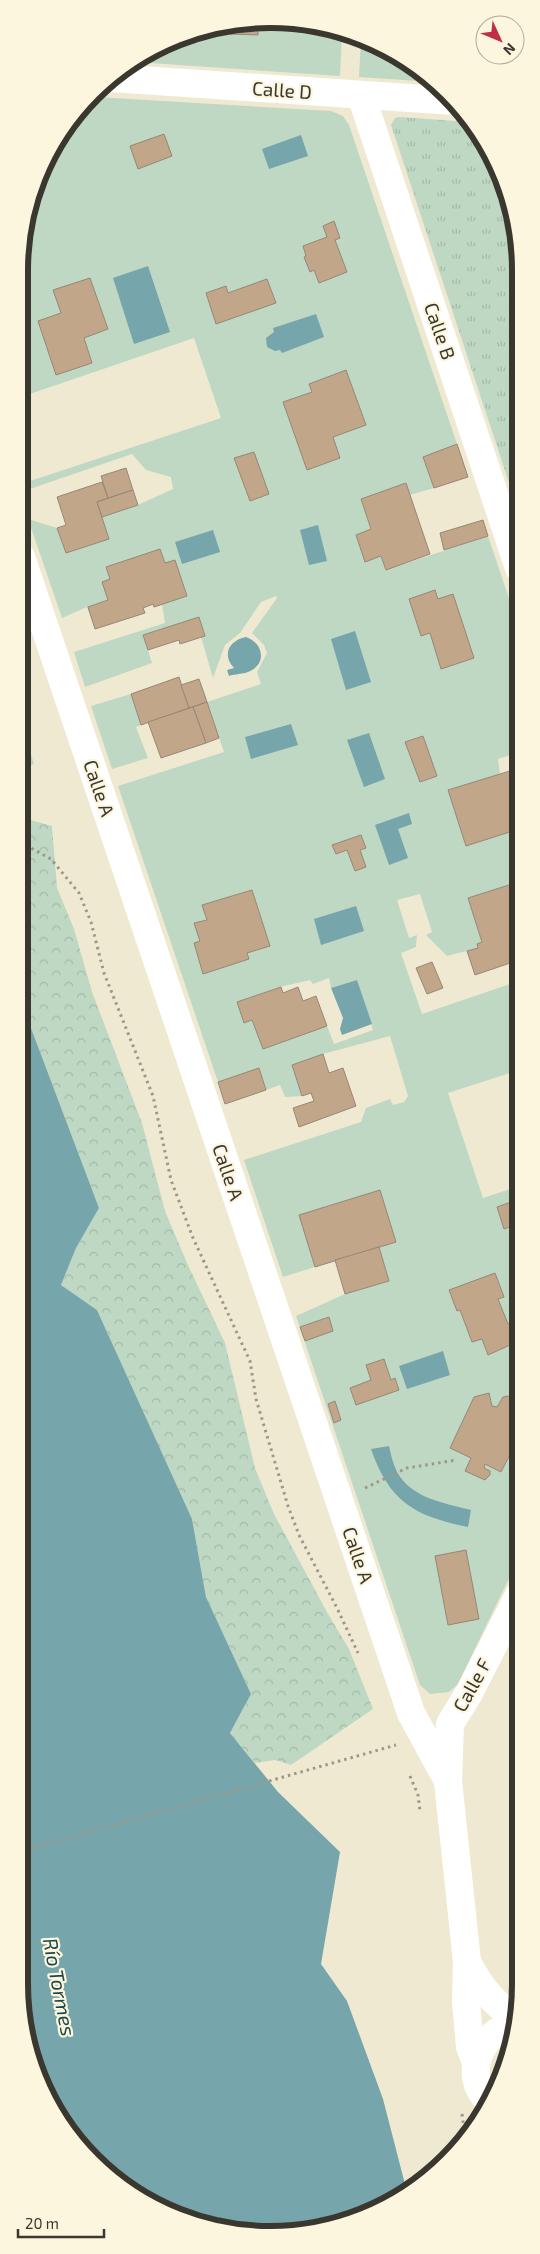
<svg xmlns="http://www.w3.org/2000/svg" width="540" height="2254" font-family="'Exo 2',sans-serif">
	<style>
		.grass { fill: url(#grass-tufts) }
		.forest { fill: url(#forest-crowns) }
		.green { fill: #bed8c3; fill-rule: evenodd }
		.water { fill: #76a5ab }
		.building { fill: #c1a689; stroke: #968776 }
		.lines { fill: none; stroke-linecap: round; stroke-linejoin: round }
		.path { stroke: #9c9787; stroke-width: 3; stroke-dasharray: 2.5 4; stroke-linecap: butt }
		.street { stroke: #fff; stroke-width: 28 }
		.labels { text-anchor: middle; stroke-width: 4.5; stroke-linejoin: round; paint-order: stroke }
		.street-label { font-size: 19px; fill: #3a372f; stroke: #fdf6df }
		.water-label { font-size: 20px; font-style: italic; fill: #1b474c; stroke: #fdf6df }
		.rim { fill: none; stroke: #3a372f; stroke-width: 6 }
	</style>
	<defs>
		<pattern id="grass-tufts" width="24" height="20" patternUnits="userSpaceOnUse" patternTransform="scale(1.25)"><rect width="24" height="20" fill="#bed8c3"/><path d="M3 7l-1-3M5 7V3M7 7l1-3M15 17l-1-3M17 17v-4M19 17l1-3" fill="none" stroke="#a4baa8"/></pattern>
		<pattern id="forest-crowns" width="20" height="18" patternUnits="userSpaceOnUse" patternTransform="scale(1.25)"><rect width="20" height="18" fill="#bed8c3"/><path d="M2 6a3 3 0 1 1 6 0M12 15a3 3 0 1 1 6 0" fill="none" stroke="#a4baa8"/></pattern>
	</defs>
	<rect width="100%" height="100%" fill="#f0e9d2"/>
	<polygon class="grass" points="399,117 469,122 495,159 519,237 519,513 391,125 395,118"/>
	<polygon class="forest" points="20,817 52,826 57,888 74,929 92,992 142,1123 165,1211 187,1263 225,1343 255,1468 274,1514 328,1614 349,1649 373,1709 291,1765 275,1760 255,1763 230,1733 251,1694 206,1597 192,1519 97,1310 61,1285 76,1248 99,1208 20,999"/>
	<g class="green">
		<polygon points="303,21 342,33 340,76 135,62 198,31 257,35 258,24"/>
		<polygon points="361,39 381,45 434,82 359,77"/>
		<path d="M96 97 331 111 343 116 349 125 457 444 424 457 434 488 410 495 406 483 361 499 371 529 356 535 365 561 381 556 386 570 488 536 519 628V752L498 759 500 774 449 790 466 846 519 829V882L468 898 482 942 477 944 478 948 447 956 426 935 432 932 420 894 397 900 409 938 417 935 416 947 401 953 422 1014 519 981V1070L448 1093 483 1198 519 1186V1199L497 1207 504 1229 519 1224V1558L458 1684 449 1692 430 1694 420 1685 296 1316 345 1294 389 1281 379 1247 396 1241 380 1190 300 1215 315 1267 283 1277 244 1160 361 1122 366 1108 390 1099 393 1105 404 1102 408 1096 390 1036 323 1054 292 1065 302 1096 285 1097 280 1085 266 1090 259 1068 218 1082 118 786 224 752 207 702 261 684 257 672 267 653 264 645 252 633 277 598 276 596 261 602 240 633 225 645 213 678 201 637 205 636 199 617 143 635 152 663 85 687 74 652 165 623 162 605 154 607 152 605 143 608 145 613 95 629 87 607 62 618 28 519 57 528 66 553 109 539 102 517 138 505 173 489 171 477 146 470 132 454 21 492V484L221 418 194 338 21 397V237L32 204 69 125ZM329 978 331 988 357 980 373 1030 334 1044 327 1026 252 1020 244 1022 237 1002 280 987 310 980 313 984Z"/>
		<polygon points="131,694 141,725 136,727 148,758 112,769 91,706"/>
		<polygon points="20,720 34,764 20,769"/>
	</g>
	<g class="water">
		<polygon points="301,135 308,156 269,169 262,149"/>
		<polygon points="148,266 170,332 134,344 113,278"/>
		<polygon points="316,314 324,337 282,353 280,350 275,351 267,347 266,338 274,332 273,328"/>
		<polygon points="318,525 327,561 309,565 300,530"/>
		<polygon points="213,530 220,552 182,564 175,542"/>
		<polygon points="355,631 371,682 346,690 331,639"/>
		<path d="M246 637C263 643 268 664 248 672 243 674 235 674 229 676L227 670 234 668C221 654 230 640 246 637Z"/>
		<polygon points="291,724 298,745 251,759 245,737"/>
		<polygon points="369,733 385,779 364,787 347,740"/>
		<polygon points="409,813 412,824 398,829 408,858 389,865 375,825"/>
		<polygon points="356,906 364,931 321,945 314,919"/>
		<polygon points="357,980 372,1024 342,1035 340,1029 343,1018 331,988"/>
		<polygon points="20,999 99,1208 76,1248 61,1285 97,1310 192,1519 206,1597 251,1694 230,1733 278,1792 340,1852 321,1964 347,2001 383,2099 407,2192 350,2222 253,2235 159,2209 81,2150 38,2080 19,1984"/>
		<polygon points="443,1351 450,1375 407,1389 399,1366"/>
		<path d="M389 1446C391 1455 393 1464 397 1472 412 1499 445 1503 471 1510L468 1527C415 1516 390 1503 371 1449Z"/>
	</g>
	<g class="building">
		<polygon points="258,24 258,35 230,34 231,26"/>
		<polygon points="164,134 172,156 138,169 130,146"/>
		<polygon points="334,221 340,238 335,240 347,272 319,283 314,270 310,272 304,257 306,256 303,246 327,237 323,226"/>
		<polygon points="90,278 108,329 84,338 92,363 56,375 38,321 61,313 53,290"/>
		<polygon points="267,279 276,303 216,324 206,293 226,286 228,293"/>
		<polygon points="346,370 366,425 333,437 340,458 307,470 283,402 312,392 309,384"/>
		<polygon points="457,444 468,477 434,488 423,457"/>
		<polygon points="254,452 269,494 250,501 234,458"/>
		<polygon points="126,468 133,490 108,498 101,476"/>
		<polygon points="102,482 108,498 97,502 109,539 66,553 57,528 66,525 57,497"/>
		<polygon points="406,483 430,554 386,570 381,556 365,562 356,535 371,529 361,499"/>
		<polygon points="133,490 138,505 102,517 97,502"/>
		<polygon points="483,520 488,536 444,550 440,533"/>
		<polygon points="160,549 165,563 175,560 187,596 154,607 153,604 143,608 145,613 95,629 88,607 108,600 102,582 110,579 106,567"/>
		<polygon points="435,590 438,599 453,594 474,658 441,669 430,633 421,636 409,599"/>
		<polygon points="199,617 205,636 180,644 179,640 148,650 143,635"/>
		<polygon points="179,677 189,708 141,725 131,694"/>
		<polygon points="199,679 207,702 189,708 181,685"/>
		<polygon points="207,702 219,738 206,743 193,707"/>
		<polygon points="193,707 206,743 161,758 148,722"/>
		<polygon points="423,736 437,776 420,782 405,742"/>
		<polygon points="513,770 519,790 519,829 466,846 448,790"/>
		<polygon points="361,835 366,848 360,850 366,867 355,871 347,850 336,854 332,845"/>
		<polygon points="512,884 519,906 519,939 515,940 519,960 475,975 467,951 478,948 477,944 482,942 468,898"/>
		<polygon points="252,890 270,946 247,953 249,959 203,974 194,943 200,941 194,923 207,920 202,905"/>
		<polygon points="432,962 443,988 427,994 416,968"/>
		<polygon points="281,987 283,993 298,987 303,1001 316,996 327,1026 263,1049 252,1020 244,1023 237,1002"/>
		<polygon points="323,1054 329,1073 343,1068 356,1106 299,1127 293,1108 314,1101 311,1093 302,1096 292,1065"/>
		<polygon points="259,1068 266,1090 225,1104 218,1082"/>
		<polygon points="380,1190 396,1242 315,1267 299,1215"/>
		<polygon points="519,1199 519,1224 504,1229 497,1207"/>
		<polygon points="379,1247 389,1281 345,1294 335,1260"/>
		<polygon points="495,1273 504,1297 498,1299 508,1324 513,1322 519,1341 488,1355 482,1339 472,1342 460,1310 457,1311 449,1290"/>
		<polygon points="329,1317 333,1331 305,1341 300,1327"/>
		<polygon points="384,1359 391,1380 395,1378 399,1390 356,1405 350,1388 371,1380 366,1365"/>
		<polygon points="489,1393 492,1406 497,1407 503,1397 508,1396 512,1398 514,1403 509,1414 519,1419 519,1437 501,1472 485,1464 484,1468 490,1471 490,1475 485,1480 465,1471 471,1458 450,1448 474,1397"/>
		<polygon points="335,1401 341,1420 334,1423 328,1404"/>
		<polygon points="466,1550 479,1619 448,1625 435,1556"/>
	</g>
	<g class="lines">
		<g class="path">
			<polyline points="46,162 57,139"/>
			<polyline points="21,514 26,529"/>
			<polyline points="514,596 519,612"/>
			<polyline points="20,842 51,859 79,893 91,922 104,973 153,1096 171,1180 193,1238 250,1361 256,1399 288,1506 299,1535 337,1608 358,1653"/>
			<polyline points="365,1488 407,1468 457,1460"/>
			<polyline points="410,1776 418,1795 420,1811"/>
			<polyline points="19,1852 396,1745"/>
			<polyline points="462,2114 465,2136"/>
		</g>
		<g class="street">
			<polyline points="111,78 454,101"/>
			<polyline points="361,95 519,568"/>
			<polyline points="21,557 411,1713 448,1781"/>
			<path d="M467 1962C482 1989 492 2003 518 2019"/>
			<polyline points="476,2062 470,2047 466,2002 467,1962 448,1781 450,1724 469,1693 519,1595"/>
			<path d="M490 2102C460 2077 481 2029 516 2025"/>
		</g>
	</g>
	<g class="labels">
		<g class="street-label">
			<text transform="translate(282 90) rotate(4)" y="7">Calle D</text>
			<text transform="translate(440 331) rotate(71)" y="7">Calle B</text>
			<text transform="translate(99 788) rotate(71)" y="7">Calle A</text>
			<text transform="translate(228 1172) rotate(71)" y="7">Calle A</text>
			<text transform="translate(358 1555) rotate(71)" y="7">Calle A</text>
			<text transform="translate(472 1685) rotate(-61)" y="7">Calle F</text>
		</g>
		<g class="water-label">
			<text transform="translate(59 1987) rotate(79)" y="7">Río Tormes</text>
		</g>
	</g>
	<path d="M0 0H540V2254H0ZM270 28H270A242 242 0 0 1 512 270V1984A242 242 0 0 1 270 2226H270A242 242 0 0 1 28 1984V270A242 242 0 0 1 270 28Z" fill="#fdf6df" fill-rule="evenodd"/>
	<path class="rim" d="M270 28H270A242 242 0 0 1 512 270V1984A242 242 0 0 1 270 2226H270A242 242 0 0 1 28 1984V270A242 242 0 0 1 270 28Z"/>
	<g transform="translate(500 40) rotate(134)"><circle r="24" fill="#fdf6df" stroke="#afaa99"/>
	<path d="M0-4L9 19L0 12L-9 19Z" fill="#c02f45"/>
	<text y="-8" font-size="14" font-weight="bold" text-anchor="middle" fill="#3a372f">N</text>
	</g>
	<path d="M18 2229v8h86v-8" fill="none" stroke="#3a372f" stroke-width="2.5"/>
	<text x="25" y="2229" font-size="15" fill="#3a372f" stroke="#fdf6df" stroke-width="4" paint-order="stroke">20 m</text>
</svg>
